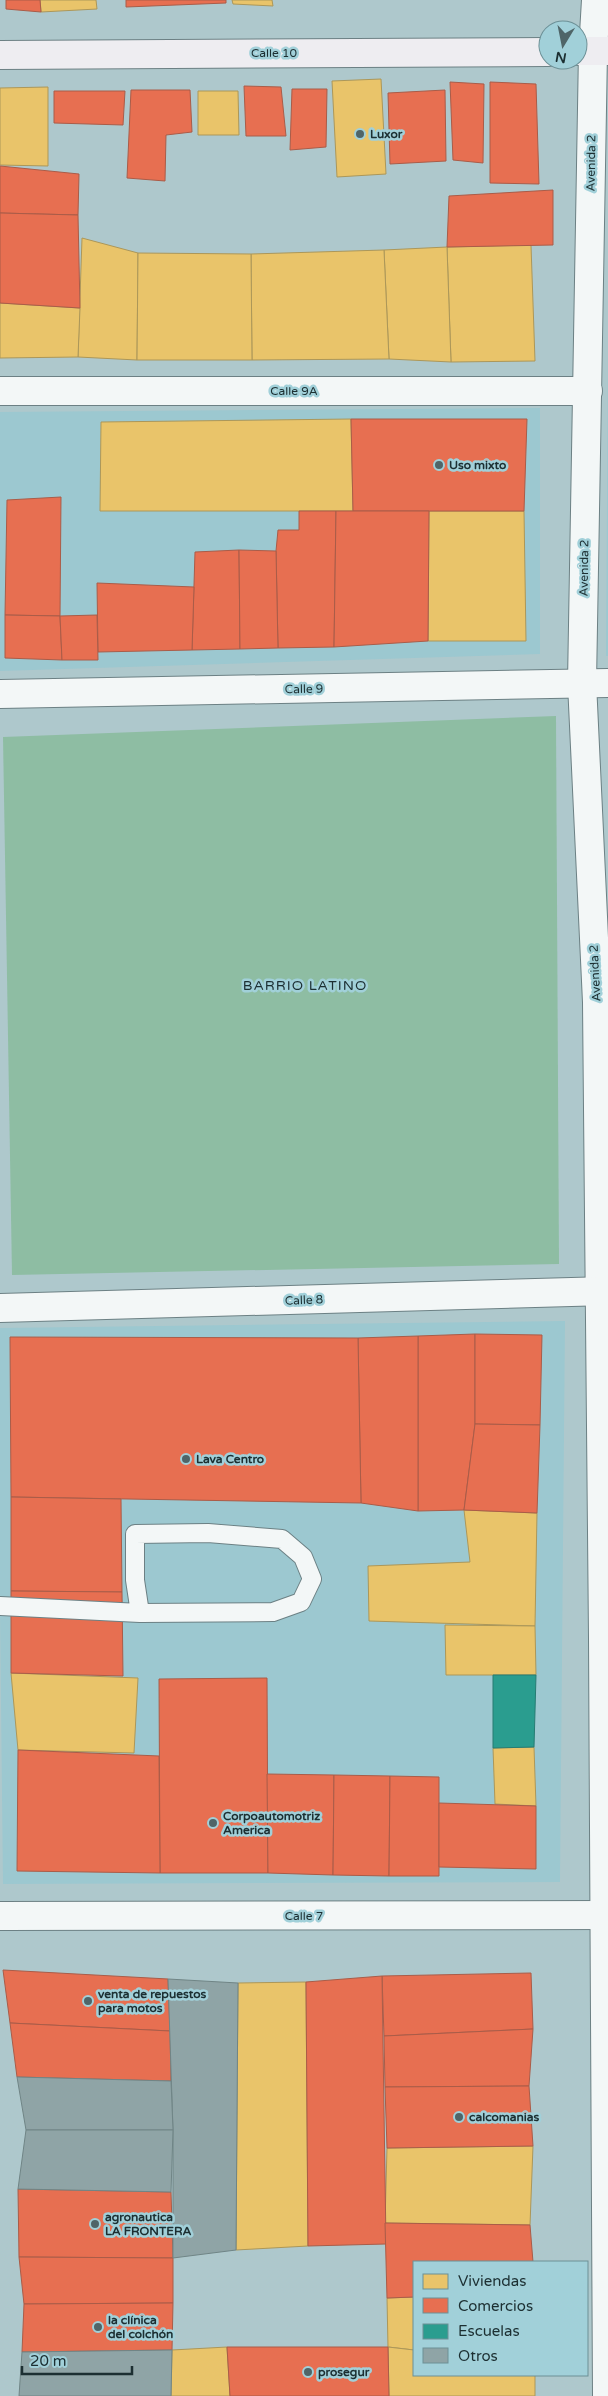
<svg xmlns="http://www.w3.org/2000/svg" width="608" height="2396" font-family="'Varela Round',sans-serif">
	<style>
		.built { fill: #9cc8d0 }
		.green { fill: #8ebda3 }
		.homes { fill: #e9c46a; stroke: #ac9759 }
		.shops { fill: #e76f51; stroke: #aa5c48 }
		.schools { fill: #2a9d8f; stroke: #267c73 }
		.building { fill: #8fa4a6; stroke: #708586 }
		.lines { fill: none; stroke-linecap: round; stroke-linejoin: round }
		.lane-casing { stroke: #6c8084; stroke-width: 20 }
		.street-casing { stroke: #6c8084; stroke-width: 30 }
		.secondary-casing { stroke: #6c8084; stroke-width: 30 }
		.lane { stroke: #f3f7f7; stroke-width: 18 }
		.street { stroke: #f3f7f7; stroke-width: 28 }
		.secondary { stroke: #eeedf1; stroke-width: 28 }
		.poi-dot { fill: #4f6568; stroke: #a1d0d9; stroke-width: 2 }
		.labels { text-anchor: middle; stroke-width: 5; stroke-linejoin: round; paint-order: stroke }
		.street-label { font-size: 12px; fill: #1c2f32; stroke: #a1d0d9 }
		.poi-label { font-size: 12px; font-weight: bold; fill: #1c2f32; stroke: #a1d0d9; text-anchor: start }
		.neighbourhood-label { font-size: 14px; letter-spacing: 1px; fill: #1c2f32; stroke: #a1d0d9 }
	</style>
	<rect width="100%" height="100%" fill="#aec8cc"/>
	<g class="built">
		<polygon points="608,333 608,656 606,656"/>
		<polygon points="540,408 540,654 0,671 0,412"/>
		<polygon points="565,1321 560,1882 3,1884 0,1609 0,1328"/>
	</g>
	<polygon class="green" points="556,716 559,1264 12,1275 3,737"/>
	<g class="homes">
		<polygon points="40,0 96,0 97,9 41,12"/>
		<polygon points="232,0 272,0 273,6 233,4"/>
		<polygon points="381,79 386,174 337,177 332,81"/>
		<polygon points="48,87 48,166 0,165 0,88"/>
		<polygon points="198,91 238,91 239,135 198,135"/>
		<polygon points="82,238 138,253 137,360 78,357"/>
		<polygon points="531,245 535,361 451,362 447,247"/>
		<polygon points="447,247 451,362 389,359 384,250"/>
		<polygon points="384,250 389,359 252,360 251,254"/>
		<polygon points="138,253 251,254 252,360 137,360"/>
		<polygon points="0,303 80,308 78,357 0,358"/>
		<polygon points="351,419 353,511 100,511 101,422"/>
		<polygon points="429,511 524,511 526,641 428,641"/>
		<polygon points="464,1510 537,1513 535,1626 369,1621 368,1566 470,1562"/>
		<polygon points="445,1625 535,1626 536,1675 446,1675"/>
		<polygon points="11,1673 138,1678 134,1753 18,1750"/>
		<polygon points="534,1747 536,1806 495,1804 493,1748"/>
		<polygon points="306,1982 308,2246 236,2250 238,1983"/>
		<polygon points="533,2146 530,2225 385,2223 387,2148"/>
		<polygon points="414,2297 414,2350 388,2347 387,2298"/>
		<polygon points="227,2347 230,2396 171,2396 172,2350"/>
		<polygon points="388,2347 414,2350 414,2375 535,2375 535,2396 389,2396"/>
	</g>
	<g class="shops">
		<polygon points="6,0 40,0 41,12 6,9"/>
		<polygon points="126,0 226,0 226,3 126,7"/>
		<polygon points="450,82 484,84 483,163 453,160"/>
		<polygon points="490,82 536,84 539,184 490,183"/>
		<polygon points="244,86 281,87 286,136 246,136"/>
		<polygon points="292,89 327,89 326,147 290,150"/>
		<polygon points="131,90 190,90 192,132 166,135 165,181 127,178"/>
		<polygon points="445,90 446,161 390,164 388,93"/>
		<polygon points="54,91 125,91 123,125 54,123"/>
		<polygon points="0,166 79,174 78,215 0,213"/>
		<polygon points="553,190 553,245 447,247 449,196"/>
		<polygon points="0,213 78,215 80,308 0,303"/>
		<polygon points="351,419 527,419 524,511 353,511"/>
		<polygon points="61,497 60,616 5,615 7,500"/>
		<polygon points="299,511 336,511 334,647 278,648 276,551 278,530 299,530"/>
		<polygon points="336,511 429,511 428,641 334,647"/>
		<polygon points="239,550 240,649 192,650 195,552"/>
		<polygon points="239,550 276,551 278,648 240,649"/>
		<polygon points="97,583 194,587 192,650 98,652"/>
		<polygon points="5,615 60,616 62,660 5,658"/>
		<polygon points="97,615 98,660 62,660 60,616"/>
		<polygon points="475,1334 475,1424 464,1510 418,1511 418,1336"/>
		<polygon points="475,1334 542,1335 540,1425 475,1424"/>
		<polygon points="418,1336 418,1511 361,1503 358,1338"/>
		<polygon points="10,1337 358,1338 361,1503 11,1497"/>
		<polygon points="475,1424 540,1425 537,1513 464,1510"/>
		<polygon points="11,1497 121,1499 122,1592 11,1591"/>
		<polygon points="11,1591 122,1592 123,1676 11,1673"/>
		<polygon points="267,1678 268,1873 160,1873 159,1679"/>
		<polygon points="18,1750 159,1756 160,1873 17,1871"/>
		<polygon points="267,1774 334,1775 333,1875 268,1873"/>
		<polygon points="334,1775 390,1776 389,1876 333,1875"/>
		<polygon points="390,1776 439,1777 439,1876 389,1876"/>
		<polygon points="439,1803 536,1806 536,1869 439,1867"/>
		<polygon points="3,1970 168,1979 170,2031 10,2023"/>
		<polygon points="531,1973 533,2029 384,2036 382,1976"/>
		<polygon points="382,1976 386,2244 308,2246 306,1982"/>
		<polygon points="10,2023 170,2031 171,2081 17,2077"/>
		<polygon points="533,2029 529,2086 385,2087 384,2036"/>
		<polygon points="529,2086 533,2146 387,2148 385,2087"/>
		<polygon points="18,2189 171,2192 173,2258 19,2257"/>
		<polygon points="385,2223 530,2225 533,2262 414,2262 414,2297 387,2298"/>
		<polygon points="19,2257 173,2258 173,2303 24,2304"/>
		<polygon points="173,2303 172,2350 22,2352 24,2304"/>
		<polygon points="227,2347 388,2347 389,2396 230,2396"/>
	</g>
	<polygon class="schools" points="493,1675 536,1675 534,1747 493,1748"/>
	<g class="building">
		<polygon points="168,1979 238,1983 236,2250 173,2258 173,2130"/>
		<polygon points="17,2077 171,2081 173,2130 26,2130"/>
		<polygon points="26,2130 173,2130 171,2192 18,2189"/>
		<polygon points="172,2350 171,2396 19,2396 22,2352"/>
	</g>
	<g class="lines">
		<defs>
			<polyline id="lane" points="0,1606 140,1613 273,1612 301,1602 312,1579 303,1557 282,1539 208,1533 135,1534 135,1580 140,1613"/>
			<g id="street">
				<polyline points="596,0 593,51 582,683 597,1002 603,1638 607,2396"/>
				<polyline points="0,391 588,391"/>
				<polyline points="0,694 608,683"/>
				<polyline points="0,1308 608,1291"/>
				<polyline points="0,1916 608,1915"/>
			</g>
			<g id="secondary">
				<polyline points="578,51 608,51"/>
				<polyline points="0,55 548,52"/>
			</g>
		</defs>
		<use href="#lane" class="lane-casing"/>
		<use href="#street" class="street-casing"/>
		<use href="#secondary" class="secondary-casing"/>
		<use href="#lane" class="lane"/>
		<use href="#street" class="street"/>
		<use href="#secondary" class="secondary"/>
	</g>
	<g class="poi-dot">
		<circle cx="360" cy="134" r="5"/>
		<circle cx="439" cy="465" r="5"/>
		<circle cx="186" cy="1459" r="5"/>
		<circle cx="213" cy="1823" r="5"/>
		<circle cx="88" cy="2001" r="5"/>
		<circle cx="459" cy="2117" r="5"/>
		<circle cx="95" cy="2224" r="5"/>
		<circle cx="98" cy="2327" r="5"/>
		<circle cx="308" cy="2372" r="5"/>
	</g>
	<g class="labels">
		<g class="street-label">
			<text x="274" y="57">Calle 10</text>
			<text transform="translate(591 163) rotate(-89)" y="4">Avenida 2</text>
			<text x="294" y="395">Calle 9A</text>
			<text transform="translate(584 568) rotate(-89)" y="4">Avenida 2</text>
			<text transform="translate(304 689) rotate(-1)" y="4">Calle 9</text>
			<text transform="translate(595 973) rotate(-93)" y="4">Avenida 2</text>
			<text transform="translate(304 1300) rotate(-2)" y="4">Calle 8</text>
			<text x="304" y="1920">Calle 7</text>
		</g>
		<g class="poi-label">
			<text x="370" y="138">Luxor</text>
			<text x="449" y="469">Uso mixto</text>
			<text x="196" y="1463">Lava Centro</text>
			<text x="223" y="1820">Corpoautomotriz<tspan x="223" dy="14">America</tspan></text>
			<text x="98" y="1998">venta de repuestos<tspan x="98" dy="14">para motos</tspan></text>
			<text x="469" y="2121">calcomanias</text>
			<text x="105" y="2221">agronautica<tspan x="105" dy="14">LA FRONTERA</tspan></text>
			<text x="108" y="2324">la clínica<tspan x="108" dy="14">del colchón</tspan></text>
			<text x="318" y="2376">prosegur</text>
		</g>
		<g class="neighbourhood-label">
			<text x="305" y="990">BARRIO LATINO</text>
		</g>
	</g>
	<rect x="413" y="2261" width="175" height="115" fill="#a1d0d9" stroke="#6c9096"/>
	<rect x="423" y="2274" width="25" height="15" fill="#e9c46a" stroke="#6c9096"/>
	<text x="458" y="2286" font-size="15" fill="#1c2f32">Viviendas</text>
	<rect x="423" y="2298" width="25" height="15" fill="#e76f51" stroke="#6c9096"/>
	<text x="458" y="2311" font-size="15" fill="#1c2f32">Comercios</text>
	<rect x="423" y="2324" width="25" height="15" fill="#2a9d8f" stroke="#6c9096"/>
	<text x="458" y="2336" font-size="15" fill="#1c2f32">Escuelas</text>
	<rect x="423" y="2348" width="25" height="15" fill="#8fa4a6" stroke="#6c9096"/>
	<text x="458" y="2361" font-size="15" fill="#1c2f32">Otros</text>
	<g transform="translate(563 45) rotate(190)"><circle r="24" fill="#a1d0d9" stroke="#6c9096"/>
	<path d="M0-4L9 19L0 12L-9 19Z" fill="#4f6568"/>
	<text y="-8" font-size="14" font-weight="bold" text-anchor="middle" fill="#1c2f32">N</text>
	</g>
	<path d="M22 2366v8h110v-8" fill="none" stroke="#1c2f32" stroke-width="2.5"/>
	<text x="30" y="2366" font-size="15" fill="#1c2f32" stroke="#a1d0d9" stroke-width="4" paint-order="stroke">20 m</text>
</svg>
